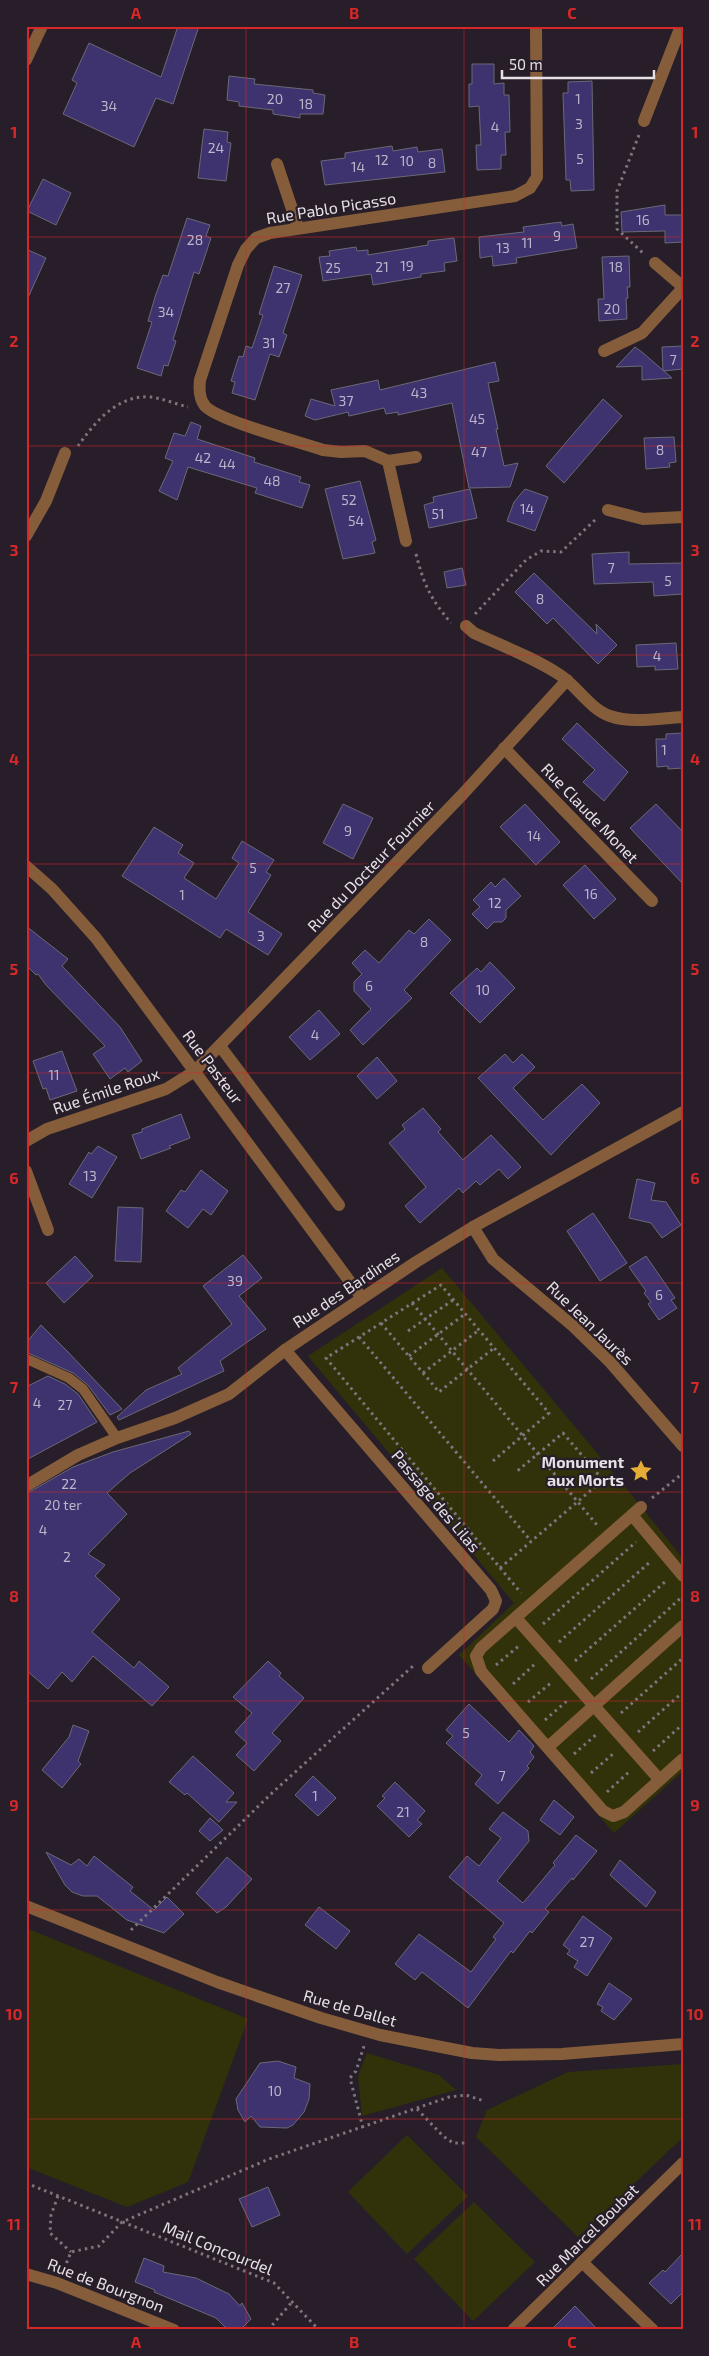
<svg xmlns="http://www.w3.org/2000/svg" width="709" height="2356" font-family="'Exo 2',sans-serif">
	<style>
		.green { fill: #31320a }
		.building { fill: #3e336e; stroke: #6a6978 }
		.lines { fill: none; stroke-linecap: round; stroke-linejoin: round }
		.path { stroke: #7e757f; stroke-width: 3; stroke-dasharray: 2.5 4; stroke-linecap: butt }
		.service { stroke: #855d3b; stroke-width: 10 }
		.pedestrian { stroke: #855d3b; stroke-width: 12 }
		.minor { stroke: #855d3b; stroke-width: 12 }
		.grid { fill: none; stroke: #d62828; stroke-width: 1; stroke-opacity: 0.55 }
		.labels { text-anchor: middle; stroke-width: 4.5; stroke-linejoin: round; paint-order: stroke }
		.number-label { font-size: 14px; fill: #bdb5c9 }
		.street-label { font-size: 16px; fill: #e7e0e7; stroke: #281e29 }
		.poi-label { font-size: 16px; font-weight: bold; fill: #e7e0e7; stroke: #281e29; text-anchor: end }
		.neatline { fill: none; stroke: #d62828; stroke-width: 2 }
		.grid-label { font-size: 16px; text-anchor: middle; font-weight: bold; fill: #d62828 }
	</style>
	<rect width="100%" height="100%" fill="#281e29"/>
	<g class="green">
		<polygon points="442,1268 622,1483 683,1559 683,1771 614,1833 459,1655 514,1603 308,1356"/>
		<polygon points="26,1928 248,2019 188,2182 127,2207 26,2167"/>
		<polygon points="367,2053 439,2075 456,2090 362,2116 358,2076"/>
		<polygon points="683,2064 683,2137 578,2237 476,2137 487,2110 568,2072"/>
		<polygon points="407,2135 468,2196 407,2254 348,2192"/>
		<polygon points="474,2202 535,2262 473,2321 414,2259"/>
	</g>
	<g class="building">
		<polygon points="178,26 199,26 173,104 156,98 134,147 63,114 77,83 72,80 89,43 161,77"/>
		<polygon points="472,64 494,64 494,84 504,83 504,95 509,95 510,132 505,132 506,155 501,155 501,169 477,170 476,145 481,145 479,106 469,107 469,84 472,84"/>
		<polygon points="229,76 255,79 254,84 313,90 313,93 325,95 323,114 300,114 300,118 273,114 273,110 239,106 239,102 227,100"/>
		<polygon points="592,81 594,190 571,191 570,180 566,180 563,93 568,93 568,82"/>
		<polygon points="204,129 228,132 227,142 231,143 226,181 198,178"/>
		<polygon points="392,146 393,151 417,147 418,152 442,149 445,172 325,185 321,161 345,158 345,153"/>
		<polygon points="43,179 71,193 56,225 27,211"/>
		<polygon points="665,205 665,215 683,215 683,242 665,243 665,231 622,232 621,212"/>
		<polygon points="187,218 210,225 206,236 211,238 199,274 194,272 173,340 176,341 168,366 164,365 161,376 137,368 152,322 148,321 155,297 163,275 168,276"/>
		<polygon points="561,222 562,226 573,224 577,248 516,258 517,263 493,266 492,256 480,258 479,237 524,232 523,227"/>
		<polygon points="454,238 457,261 444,263 445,271 421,274 421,277 373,285 371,274 323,281 319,257 330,256 329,251 356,247 357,251 368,250 368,255 428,245 428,241"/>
		<polygon points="26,249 46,258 26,302"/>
		<polygon points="629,256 630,287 627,287 628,298 626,298 627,319 599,321 598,299 604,299 602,257"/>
		<polygon points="274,266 302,275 283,333 287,335 279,357 270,354 255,400 232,393 235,382 231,381 239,356 243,357 246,346 252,348 263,315 259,314"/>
		<polygon points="683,346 683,369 663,371 662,347"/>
		<polygon points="635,347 643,353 672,378 642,380 642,366 616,367"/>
		<polygon points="495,362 499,381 488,383 498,429 496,429 504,466 518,463 510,487 469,488 452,403 398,415 398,412 386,414 384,408 349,416 348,412 315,420 305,416 311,399 335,406 331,390 378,380 380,390"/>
		<polygon points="603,399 622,416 564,483 546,466"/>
		<polygon points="191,422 201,426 197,439 255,458 254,462 301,477 299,482 310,485 302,508 255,493 257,488 188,467 177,500 159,491 173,461 165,458 174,433 185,436"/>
		<polygon points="674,437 676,462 669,463 670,467 646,469 644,438"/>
		<polygon points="360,481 376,540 372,542 375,553 343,559 325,489"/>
		<polygon points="470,489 477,518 429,528 424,505 434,502 433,497"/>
		<polygon points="525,489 548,497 535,531 507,521 514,502"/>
		<polygon points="629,552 629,564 683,563 683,594 654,596 653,582 594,584 592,554"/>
		<polygon points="462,568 466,585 447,588 444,572"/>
		<polygon points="534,573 597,634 596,624 617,645 598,664 553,618 547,624 515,592"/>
		<polygon points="676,643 678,669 655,670 655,666 637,667 636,645"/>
		<polygon points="577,723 628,772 604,801 583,782 595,770 562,739"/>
		<polygon points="683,733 683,768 668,769 668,766 657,767 656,739 666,739 666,734"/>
		<polygon points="343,804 373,818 353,859 323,843"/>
		<polygon points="525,804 560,842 536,865 500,827"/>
		<polygon points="656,804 683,832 683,884 630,828"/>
		<polygon points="154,827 183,845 178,853 194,863 184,878 216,899 239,863 232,858 242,841 274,860 266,872 271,875 248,912 282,934 268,955 226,929 220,938 122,876"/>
		<polygon points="585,865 616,899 594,919 563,885"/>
		<polygon points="504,878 521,896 506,910 506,918 502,922 494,922 487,929 472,914 480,907 473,900 491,882 495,887"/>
		<polygon points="429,919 451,940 404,990 412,998 363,1045 350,1030 371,1009 354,991 354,982 362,974 352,963 365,950 379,963 409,930 414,934"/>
		<polygon points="26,926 68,959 62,966 120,1027 142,1061 128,1072 125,1068 110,1079 93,1054 105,1046 46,985 38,974 36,975 26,965"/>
		<polygon points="490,962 515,988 480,1023 450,993 477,968 481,972"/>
		<polygon points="319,1010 340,1034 310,1060 289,1037"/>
		<polygon points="62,1051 77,1091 50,1100 46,1088 43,1089 33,1061"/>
		<polygon points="505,1054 513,1063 522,1054 535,1067 513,1088 543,1120 582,1084 600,1103 551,1155 478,1078"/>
		<polygon points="377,1057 397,1081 377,1099 357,1076"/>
		<polygon points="423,1108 441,1129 438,1132 463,1160 491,1135 521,1167 508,1179 499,1169 480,1185 476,1181 463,1193 459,1188 420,1223 405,1206 426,1187 389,1143 405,1129 402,1125"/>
		<polygon points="181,1114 190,1138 169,1146 171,1148 141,1159 132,1135 142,1132 142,1129"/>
		<polygon points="98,1146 117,1157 92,1198 69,1184 89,1152 91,1154"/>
		<polygon points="201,1170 228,1191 211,1215 203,1209 188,1228 166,1211 181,1190 185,1192"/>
		<polygon points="637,1179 655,1183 651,1200 666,1202 681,1225 662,1238 651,1223 629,1218"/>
		<polygon points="118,1207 143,1208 141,1262 115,1261"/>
		<polygon points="593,1213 627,1263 600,1281 567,1231"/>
		<polygon points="243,1255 262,1278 239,1296 266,1329 220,1361 224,1371 119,1420 117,1417 146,1390 182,1374 178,1368 232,1324 203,1286"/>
		<polygon points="75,1256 93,1276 64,1303 46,1283"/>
		<polygon points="646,1256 675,1298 671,1300 677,1308 659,1320 648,1304 651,1302 644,1293 646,1291 629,1267"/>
		<polygon points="41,1325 67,1351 122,1409 110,1415 88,1385 73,1373 26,1352 26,1343"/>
		<polygon points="48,1376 65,1384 78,1394 97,1422 26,1460 26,1387"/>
		<polygon points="189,1431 191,1434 130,1473 107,1493 127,1514 88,1554 105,1565 95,1576 120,1599 92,1632 134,1668 139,1661 169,1687 152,1706 93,1656 72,1682 62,1672 48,1689 26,1670 26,1494 73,1467 113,1452"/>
		<polygon points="268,1661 281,1673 279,1676 304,1698 272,1733 281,1741 254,1771 236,1755 247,1743 235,1732 252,1713 233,1697"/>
		<polygon points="469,1704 509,1742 519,1730 534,1746 530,1752 534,1757 527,1766 529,1768 498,1804 475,1784 482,1775 446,1743 453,1736 446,1730"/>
		<polygon points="73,1725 89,1731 78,1761 81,1764 62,1788 42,1770 69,1737"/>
		<polygon points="193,1756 234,1793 226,1802 237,1802 219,1822 187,1793 185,1795 169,1782"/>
		<polygon points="313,1776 336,1798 318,1816 295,1795"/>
		<polygon points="395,1782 425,1811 417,1820 422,1824 409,1837 377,1806 385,1798 382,1796"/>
		<polygon points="554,1800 574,1817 560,1835 540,1820"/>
		<polygon points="503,1812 528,1831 529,1841 497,1881 523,1903 555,1865 553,1863 576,1835 597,1851 573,1880 572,1878 545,1909 549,1912 532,1933 530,1931 513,1953 511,1951 468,2008 422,1972 415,1980 395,1964 419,1934 471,1972 496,1939 493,1937 504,1923 449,1877 467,1856 479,1866 501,1838 489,1829"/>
		<polygon points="210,1818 223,1830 210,1841 199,1831"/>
		<polygon points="46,1852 71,1865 79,1859 87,1866 94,1856 133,1887 130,1891 154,1910 167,1897 184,1914 164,1933 127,1920 97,1896 83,1896 72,1892 65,1885"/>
		<polygon points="227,1857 252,1879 226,1907 217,1913 196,1893"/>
		<polygon points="620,1860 656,1892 646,1907 610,1875"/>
		<polygon points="319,1907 350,1931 336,1949 305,1925"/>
		<polygon points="583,1916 612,1938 587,1976 574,1967 578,1961 567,1954 570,1950 563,1945"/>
		<polygon points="609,1983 632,1999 614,2020 601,2011 603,2007 597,2004"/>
		<polygon points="278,2061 296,2067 294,2078 310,2084 309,2099 304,2112 293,2125 287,2128 260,2127 251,2116 245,2122 238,2110 236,2099 260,2063"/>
		<polygon points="268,2187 280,2215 252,2227 239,2199"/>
		<polygon points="683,2253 683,2292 671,2304 649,2283 663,2270 665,2272"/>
		<polygon points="144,2258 164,2266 163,2272 196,2278 229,2294 240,2306 242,2303 251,2319 240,2330 228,2330 216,2318 154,2292 155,2290 135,2282"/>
		<polygon points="575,2306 598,2330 551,2330"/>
	</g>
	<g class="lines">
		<g class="path">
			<polyline points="639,135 617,191 617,229 643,253"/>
			<path d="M78 446C94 423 118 394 151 397 164 399 176 404 188 407"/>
			<path d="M416 554C424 585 430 598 451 623"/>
			<polyline points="475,614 526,560 541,551 561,552 595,520"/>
			<polyline points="412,1303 597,1525"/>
			<polyline points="381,1323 439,1392 494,1348"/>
			<polyline points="408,1331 453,1300"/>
			<polyline points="359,1337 531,1541"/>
			<polyline points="409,1356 465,1314"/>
			<polyline points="423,1373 479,1330"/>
			<polyline points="493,1461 549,1413 441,1285 326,1358 521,1593"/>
			<polyline points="652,1498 683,1473"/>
			<polyline points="500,1568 603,1480 563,1433 516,1472"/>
			<polyline points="543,1624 636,1542"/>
			<polyline points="559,1642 650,1562"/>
			<polyline points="575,1661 666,1581"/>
			<polyline points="496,1665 520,1645"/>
			<polyline points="591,1679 683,1596"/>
			<polyline points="513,1684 536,1663"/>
			<polyline points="528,1702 552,1682"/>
			<polyline points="621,1713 683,1658"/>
			<polyline points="545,1720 568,1700"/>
			<polyline points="638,1732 683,1692"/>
			<polyline points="653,1751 683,1724"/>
			<polyline points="574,1754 598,1733"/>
			<polyline points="591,1773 614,1753"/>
			<polyline points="607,1792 630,1771"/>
			<polyline points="131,1930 273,1792 413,1666"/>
			<polyline points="417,2109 443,2136 453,2143 465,2143"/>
			<polyline points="363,2128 350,2078 356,2071 364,2046"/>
			<polyline points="26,2183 274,2283 319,2330"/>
			<polyline points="58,2196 51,2215 50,2233 71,2252"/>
			<polyline points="64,2269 71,2252 99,2246 122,2222 269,2159 449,2097 466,2095 484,2101"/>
			<polyline points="268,2330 292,2302"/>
		</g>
		<polyline class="service" points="29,1360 69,1378 83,1389 117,1438"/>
		<g class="pedestrian">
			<polyline points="641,1507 481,1648 476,1656 481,1671 485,1676 603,1811 613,1816 624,1812 683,1759"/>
			<polyline points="632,1515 683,1576"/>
			<polyline points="516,1618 659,1779"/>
			<polyline points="548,1747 683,1626"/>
		</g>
		<g class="minor">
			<polyline points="26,60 42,26"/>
			<polyline points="644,121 681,26"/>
			<polyline points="277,164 298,227"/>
			<polyline points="655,263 683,287"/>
			<polyline points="604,351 642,333 683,288"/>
			<path d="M416 457 388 461 365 451 341 452 323 450C300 442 219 421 205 406 199 399 199 389 200 380L238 265 246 249 256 238 270 233 515 196 530 188 537 177 536 26"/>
			<polyline points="388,461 406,541"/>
			<polyline points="608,510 643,519 683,517"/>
			<polyline points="26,536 46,501 65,453"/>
			<path d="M466 626 474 633C503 646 534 658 560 675 578 687 590 709 610 716 633 724 659 718 683 717"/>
			<polyline points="504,748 652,901"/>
			<polyline points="26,866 52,889 96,938 362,1298"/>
			<polyline points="220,1046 339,1205"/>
			<polyline points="26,1141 47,1129 166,1089 195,1071 462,795 567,680"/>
			<polyline points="26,1171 48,1230"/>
			<polyline points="473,1227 493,1259 573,1326 610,1362 683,1446"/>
			<polyline points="285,1350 491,1590 496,1601 493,1609 428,1668"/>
			<polyline points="26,1486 78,1455 117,1438 175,1418 229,1394 285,1350 416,1262 473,1227 683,1112"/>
			<polyline points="26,1906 217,1982 321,2018 380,2035 472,2053 499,2055 562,2054 683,2044"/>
			<polyline points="582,2262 653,2330"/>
			<polyline points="26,2274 57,2283 174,2330"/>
			<polyline points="513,2330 683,2163"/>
		</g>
	</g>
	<path class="grid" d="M246 26V2330M464 26V2330M26 237H683M26 446H683M26 655H683M26 864H683M26 1073H683M26 1283H683M26 1492H683M26 1701H683M26 1910H683M26 2119H683"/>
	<defs>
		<symbol id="sight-bare" viewBox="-9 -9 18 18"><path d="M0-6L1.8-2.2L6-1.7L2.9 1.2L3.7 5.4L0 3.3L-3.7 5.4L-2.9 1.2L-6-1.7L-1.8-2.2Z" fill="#e5ad36" stroke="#281e29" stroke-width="2.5" paint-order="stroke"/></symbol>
	</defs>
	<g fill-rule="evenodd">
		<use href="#sight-bare" x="625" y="1455" width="32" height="32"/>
	</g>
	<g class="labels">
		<g class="number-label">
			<text x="275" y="104">20</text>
			<text x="578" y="104">1</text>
			<text x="306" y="109">18</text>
			<text x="109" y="111">34</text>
			<text x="579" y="129">3</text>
			<text x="495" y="132">4</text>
			<text x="216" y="153">24</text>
			<text x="580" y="164">5</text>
			<text x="382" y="165">12</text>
			<text x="407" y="166">10</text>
			<text x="432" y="168">8</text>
			<text x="358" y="172">14</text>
			<text x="643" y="225">16</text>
			<text x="557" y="241">9</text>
			<text x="195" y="245">28</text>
			<text x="527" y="248">11</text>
			<text x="503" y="253">13</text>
			<text x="407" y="271">19</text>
			<text x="382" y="272">21</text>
			<text x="616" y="272">18</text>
			<text x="333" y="273">25</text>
			<text x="283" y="293">27</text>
			<text x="612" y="314">20</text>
			<text x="166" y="317">34</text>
			<text x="269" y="348">31</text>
			<text x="673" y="365">7</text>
			<text x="419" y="398">43</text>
			<text x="346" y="406">37</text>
			<text x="477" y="424">45</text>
			<text x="660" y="455">8</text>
			<text x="479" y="457">47</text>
			<text x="203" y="463">42</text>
			<text x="227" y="469">44</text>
			<text x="272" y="486">48</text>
			<text x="349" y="505">52</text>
			<text x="527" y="514">14</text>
			<text x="438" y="519">51</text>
			<text x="356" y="526">54</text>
			<text x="611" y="573">7</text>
			<text x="668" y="586">5</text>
			<text x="540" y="604">8</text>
			<text x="657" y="661">4</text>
			<text x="664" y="755">1</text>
			<text x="348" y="836">9</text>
			<text x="534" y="841">14</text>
			<text x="253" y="873">5</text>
			<text x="591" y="899">16</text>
			<text x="182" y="900">1</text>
			<text x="495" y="908">12</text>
			<text x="261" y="941">3</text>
			<text x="424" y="947">8</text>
			<text x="369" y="991">6</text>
			<text x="483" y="995">10</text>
			<text x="315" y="1040">4</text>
			<text x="54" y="1080">11</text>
			<text x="90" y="1181">13</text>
			<text x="235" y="1286">39</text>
			<text x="659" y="1300">6</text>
			<text x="37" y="1408">4</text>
			<text x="65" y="1410">27</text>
			<text x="69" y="1489">22</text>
			<text x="63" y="1510">20 ter</text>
			<text x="43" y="1535">4</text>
			<text x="67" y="1562">2</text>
			<text x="466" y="1738">5</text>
			<text x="502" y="1781">7</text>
			<text x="315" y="1801">1</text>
			<text x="403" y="1817">21</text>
			<text x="587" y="1947">27</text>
			<text x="275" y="2096">10</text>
		</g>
		<g class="street-label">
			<text transform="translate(331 208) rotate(-9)" y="6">Rue Pablo Picasso</text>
			<text transform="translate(590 813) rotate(46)" y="6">Rue Claude Monet</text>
			<text transform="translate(371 866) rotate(-46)" y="6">Rue du Docteur Fournier</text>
			<text transform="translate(213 1067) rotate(53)" y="6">Rue Pasteur</text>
			<text transform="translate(106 1091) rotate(-19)" y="6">Rue Émile Roux</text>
			<text transform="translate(346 1289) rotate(-34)" y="6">Rue des Bardines</text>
			<text transform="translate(590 1323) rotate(44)" y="6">Rue Jean Jaurès</text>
			<text transform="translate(436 1501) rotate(50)" y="6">Passage des Lilas</text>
			<text transform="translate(350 2008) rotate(16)" y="6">Rue de Dallet</text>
			<text transform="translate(587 2235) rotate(-45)" y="6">Rue Marcel Boubat</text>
			<text transform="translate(218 2248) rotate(22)" y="6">Mail Concourdel</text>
			<text transform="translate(106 2285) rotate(21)" y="6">Rue de Bourgnon</text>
		</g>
		<g class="poi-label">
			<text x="624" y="1468">Monument<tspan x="624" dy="18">aux Morts</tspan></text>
		</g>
	</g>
	<rect width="709" height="2356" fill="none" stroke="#281e29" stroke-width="55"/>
	<path d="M502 70v8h152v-8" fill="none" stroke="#e7e0e7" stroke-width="2.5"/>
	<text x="509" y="70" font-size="15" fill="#e7e0e7" stroke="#281e29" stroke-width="4" paint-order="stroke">50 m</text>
	<rect x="28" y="28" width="654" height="2300" class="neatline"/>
	<g class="grid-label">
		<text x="136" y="19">A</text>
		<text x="354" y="19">B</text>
		<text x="572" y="19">C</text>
		<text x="14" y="138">1</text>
		<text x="695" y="138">1</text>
		<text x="14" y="347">2</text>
		<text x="695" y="347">2</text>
		<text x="14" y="556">3</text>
		<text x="695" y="556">3</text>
		<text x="14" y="765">4</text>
		<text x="695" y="765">4</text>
		<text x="14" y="975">5</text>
		<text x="695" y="975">5</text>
		<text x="14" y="1184">6</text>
		<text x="695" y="1184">6</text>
		<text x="14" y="1393">7</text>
		<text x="695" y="1393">7</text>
		<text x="14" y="1602">8</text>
		<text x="695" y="1602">8</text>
		<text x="14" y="1811">9</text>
		<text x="695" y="1811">9</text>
		<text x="14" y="2020">10</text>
		<text x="695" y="2020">10</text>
		<text x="14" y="2230">11</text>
		<text x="695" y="2230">11</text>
		<text x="136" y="2348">A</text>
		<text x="354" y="2348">B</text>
		<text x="572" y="2348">C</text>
	</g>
</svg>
